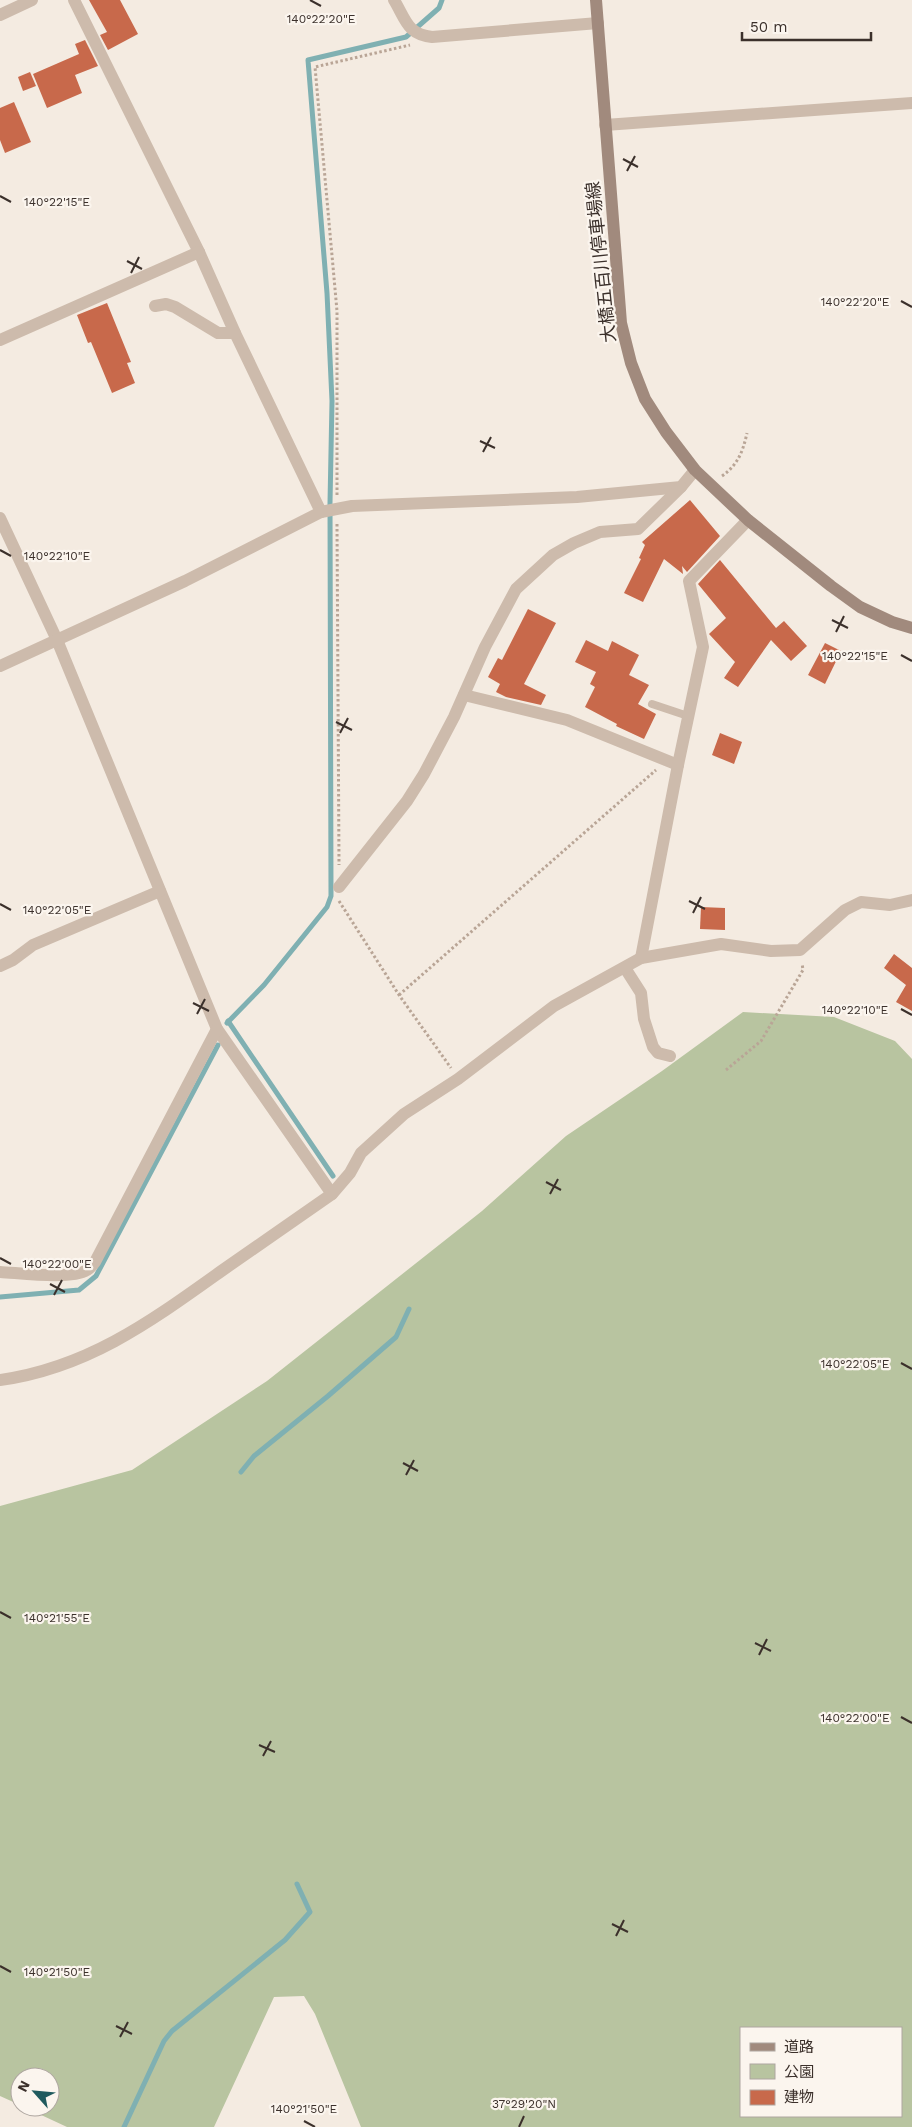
<svg xmlns="http://www.w3.org/2000/svg" width="912" height="2127" font-family="'Work Sans','Noto Sans JP',sans-serif">
	<style>
		.green { fill: #b8c4a0; fill-rule: evenodd }
		.lines { fill: none; stroke-linecap: round; stroke-linejoin: round }
		.stream { stroke: #7fb0b2; stroke-width: 5 }
		.building { fill: #c8694b }
		.path { stroke: #b9a596; stroke-width: 3; stroke-dasharray: 2.5 2.5; stroke-linecap: butt }
		.lane { stroke: #cdbbac; stroke-width: 8 }
		.street { stroke: #cdbbac; stroke-width: 12 }
		.secondary { stroke: #a18a7d; stroke-width: 12 }
		.ticks { fill: none; stroke: #3b302b; stroke-width: 2 }
		.labels { text-anchor: middle; stroke-width: 4.5; stroke-linejoin: round; paint-order: stroke }
		.street-label { font-size: 18px; fill: #3b302b; stroke: #fbf5ee }
		.ticks-label { font-size: 12px; text-anchor: middle; fill: #3b302b; stroke: #fbf5ee; stroke-width: 4.5; stroke-linejoin: round; paint-order: stroke }
	</style>
	<rect width="100%" height="100%" fill="#f4ebe1"/>
	<path class="green" d="M743 1012 834 1017 895 1041 912 1059V2127H361L315 2014 304 1996 274 1997 214 2127H67L24 2107H50V2077H20V2105L0 2096V1506L132 1470 267 1381 482 1211 566 1136 662 1071ZM741 2028H901V2116H741Z"/>
	<g class="lines">
		<g class="stream">
			<polyline points="228,1021 333,1176"/>
			<polyline points="227,1023 264,985 327,907 331,896 330,503 332,401 327,293 308,60 406,37 439,8 442,0"/>
			<polyline points="0,1297 79,1290 96,1276 218,1045"/>
			<polyline points="241,1472 254,1456 328,1396 396,1337 409,1309"/>
			<polyline points="124,2127 164,2041 172,2031 285,1940 310,1912 297,1884"/>
		</g>
	</g>
	<g class="building">
		<polygon points="89,0 120,0 138,34 108,50 100,35 107,32"/>
		<polygon points="85,40 98,66 75,75 82,93 47,108 33,74 79,54 75,44"/>
		<polygon points="30,72 36,86 23,91 18,77"/>
		<polygon points="14,102 31,142 5,153 0,140 0,108"/>
		<polygon points="107,303 131,362 127,363 135,383 112,393 91,342 88,343 77,315"/>
		<polygon points="690,500 720,536 687,572 682,566 683,574 664,559 643,602 624,593 641,559 639,558 645,545 642,542"/>
		<polygon points="720,560 776,628 784,621 807,646 791,661 771,640 738,687 724,678 735,662 709,634 726,618 698,584"/>
		<polygon points="528,609 556,623 524,684 546,695 541,705 506,697 496,692 500,684 488,677 498,658 502,660"/>
		<polygon points="586,640 608,651 612,641 639,655 629,675 649,685 638,704 656,714 644,739 616,726 617,724 585,707 595,687 590,684 596,672 575,662"/>
		<polygon points="825,643 841,651 825,684 808,675"/>
		<polygon points="720,733 742,742 734,764 712,755"/>
		<polygon points="701,907 725,908 725,930 700,929"/>
		<polygon points="894,954 912,968 912,1011 896,1002 906,985 884,968"/>
	</g>
	<g class="lines">
		<g class="path">
			<path d="M722 476C738 465 743 451 747 433"/>
			<polyline points="337,495 337,311 315,67 410,45"/>
			<polyline points="337,524 339,865"/>
			<polyline points="339,901 399,995 451,1068"/>
			<polyline points="399,995 656,770"/>
			<polyline points="726,1070 761,1041 803,970 802,963"/>
		</g>
		<polyline class="lane" points="652,704 688,716"/>
		<g class="street">
			<polyline points="74,0 199,252 235,333 321,512"/>
			<path d="M394 0C406 20 407 34 432 37L598 23"/>
			<polyline points="0,15 32,0"/>
			<polyline points="605,125 912,103"/>
			<polyline points="155,306 166,304 175,307 218,333 235,333"/>
			<polyline points="0,340 199,252"/>
			<polyline points="0,518 57,640 217,1029 332,1194"/>
			<polyline points="0,666 185,581 321,512 352,506 577,497 681,487 695,470"/>
			<polyline points="464,695 567,720 678,765"/>
			<polyline points="339,887 407,801 424,774 454,717 485,647 516,589 553,555 574,543 600,532 638,529 681,487"/>
			<polyline points="641,958 678,765 703,647 689,581 748,520"/>
			<polyline points="0,966 13,960 33,945 160,891"/>
			<polyline points="625,968 641,993 644,1019 653,1047 658,1053 670,1056"/>
			<path d="M0 1272C20 1273 71 1280 87 1270 90 1268 93 1265 95 1262L217 1029"/>
			<path d="M0 1380C87 1368 150 1322 220 1272 257 1246 295 1220 332 1194L350 1173 361 1153 404 1114 458 1079 554 1006 641 958 721 944 771 951 800 950 845 910 861 902 890 905 912 900"/>
		</g>
		<polyline class="secondary" points="596,0 621,323 631,363 645,399 666,432 695,470 748,520 831,586 860,607 892,622 912,628"/>
	</g>
	<path class="ticks" d="M310 0 321 6M623 159 638 167M627 171 635 156M0 196 11 202M127 261 142 269M131 273 139 257M901 301 912 307M480 441 495 448M483 452 491 437M0 550 11 556M832 620 848 628M836 632 844 616M901 655 912 661M336 722 352 730M340 733 348 718M689 901 705 909M0 904 11 910M693 913 701 897M193 1003 209 1011M901 1009 912 1015M197 1014 205 999M546 1182 561 1190M550 1194 558 1179M0 1258 11 1264M50 1284 65 1292M54 1295 62 1280M901 1363 912 1369M403 1463 418 1471M406 1475 414 1460M0 1612 11 1618M755 1643 771 1651M759 1655 767 1639M901 1717 912 1723M259 1745 275 1752M263 1756 271 1741M612 1924 628 1932M616 1936 624 1920M0 1966 11 1972M116 2026 132 2034M120 2037 128 2022M304 2121 315 2127M519 2127 524 2116"/>
	<g class="labels">
		<g class="street-label">
			<text transform="translate(601 262) rotate(-96)" y="6">大橋五百川停車場線</text>
		</g>
	</g>
	<g class="ticks-label">
		<text x="321" y="23">140°22'20"E</text>
		<text x="57" y="206">140°22'15"E</text>
		<text x="855" y="306">140°22'20"E</text>
		<text x="57" y="560">140°22'10"E</text>
		<text x="855" y="660">140°22'15"E</text>
		<text x="57" y="914">140°22'05"E</text>
		<text x="855" y="1014">140°22'10"E</text>
		<text x="57" y="1268">140°22'00"E</text>
		<text x="855" y="1368">140°22'05"E</text>
		<text x="57" y="1622">140°21'55"E</text>
		<text x="855" y="1722">140°22'00"E</text>
		<text x="57" y="1976">140°21'50"E</text>
		<text x="524" y="2108">37°29'20"N</text>
		<text x="304" y="2113">140°21'50"E</text>
	</g>
	<rect x="740" y="2027" width="162" height="90" fill="#fbf5ee" stroke="#aea6a0"/>
	<rect x="750" y="2043" width="25" height="8" fill="#a18a7d" stroke="#aea6a0"/>
	<text x="784" y="2052" font-size="15" fill="#3b302b">道路</text>
	<rect x="750" y="2064" width="25" height="15" fill="#b8c4a0" stroke="#aea6a0"/>
	<text x="784" y="2077" font-size="15" fill="#3b302b">公園</text>
	<rect x="750" y="2090" width="25" height="15" fill="#c8694b" stroke="#aea6a0"/>
	<text x="784" y="2102" font-size="15" fill="#3b302b">建物</text>
	<g transform="translate(35 2092) rotate(297)"><circle r="24" fill="#fbf5ee" stroke="#aea6a0"/>
	<path d="M0-4L9 19L0 12L-9 19Z" fill="#1f5a5e"/>
	<text y="-8" font-size="14" font-weight="bold" text-anchor="middle" fill="#3b302b">N</text>
	</g>
	<path d="M742 32v8h129v-8" fill="none" stroke="#3b302b" stroke-width="2.5"/>
	<text x="750" y="32" font-size="15" fill="#3b302b" stroke="#fbf5ee" stroke-width="4" paint-order="stroke">50 m</text>
</svg>
